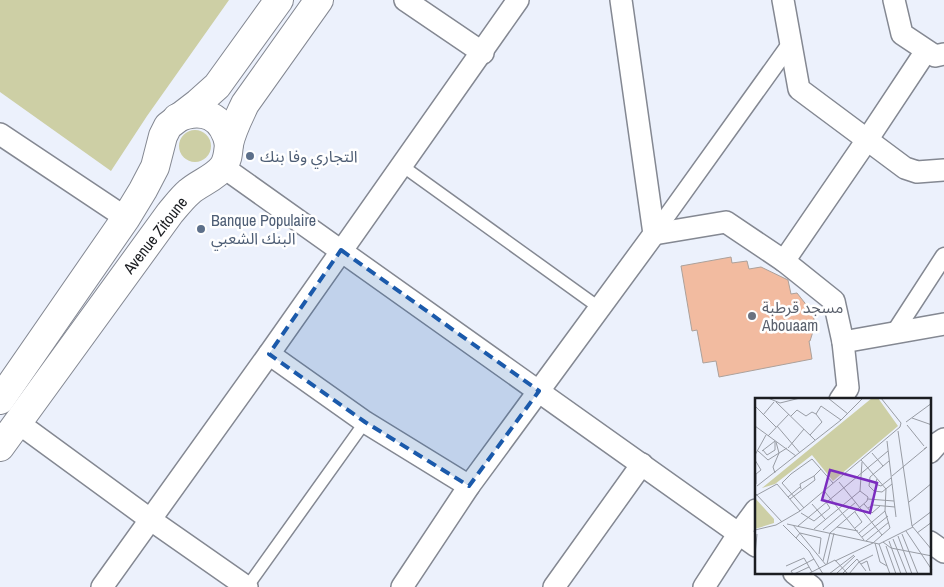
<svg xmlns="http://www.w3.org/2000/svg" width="944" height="587" font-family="'Archivo Narrow','Noto Sans Arabic',sans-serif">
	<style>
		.green { fill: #cdcfa5 }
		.building { fill: #f2bba0; stroke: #aca19b }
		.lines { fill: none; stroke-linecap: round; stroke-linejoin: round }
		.service-casing { stroke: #848892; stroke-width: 14 }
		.pedestrian-casing { stroke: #848892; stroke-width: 19 }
		.minor-casing { stroke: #848892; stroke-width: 24 }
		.secondary-casing { stroke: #848892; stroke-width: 30 }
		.service { stroke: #fff; stroke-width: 11 }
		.pedestrian { stroke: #fff; stroke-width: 16 }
		.minor { stroke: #fff; stroke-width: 21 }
		.secondary { stroke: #fff; stroke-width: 28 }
		.marked { fill: #1b5aab; fill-opacity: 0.2; stroke: #1b5aab; stroke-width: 4; stroke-dasharray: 10 6; stroke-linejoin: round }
		.service-dot { fill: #5c6f8a; stroke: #fff; stroke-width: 2 }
		.worship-dot { fill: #6b7280; stroke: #fff; stroke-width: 2 }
		.labels { text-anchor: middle; stroke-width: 5; stroke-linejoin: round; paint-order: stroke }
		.service-label { font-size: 16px; fill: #4e5e75; stroke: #fff; text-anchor: start }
		.street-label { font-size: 16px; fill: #1b1d21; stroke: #fff }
		.worship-label { font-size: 16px; fill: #5b616d; stroke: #fff; text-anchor: start }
		.inset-road { fill: none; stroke: #989ca4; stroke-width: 1 }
		.view { fill: #7b2cbf; fill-opacity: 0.15; stroke: #7b2cbf; stroke-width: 2.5 }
		.inset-edge { fill: none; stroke: #1b1d21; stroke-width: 2.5 }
	</style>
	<rect width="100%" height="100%" fill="#ecf1fc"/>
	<g class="green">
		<polygon points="0,0 229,0 147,116 111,171 0,92"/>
		<circle cx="195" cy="146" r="16"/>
	</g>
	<polygon class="building" points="731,257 732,263 747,261 749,269 761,267 788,280 791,294 797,293 812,312 814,319 815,325 810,341 809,341 812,359 719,377 716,361 703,363 697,330 692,331 681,266"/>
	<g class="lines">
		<defs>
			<g id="service">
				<polyline points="401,165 601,309"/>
				<polyline points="247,587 365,422"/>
			</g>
			<g id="pedestrian">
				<polyline points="654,234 791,43"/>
				<polyline points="894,333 944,256"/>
			</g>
			<g id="minor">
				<polyline points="405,0 483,53"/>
				<polyline points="783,0 799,89 905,168 917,172 944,170"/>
				<polyline points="894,0 902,34 935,56 944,54"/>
				<polyline points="0,134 126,218"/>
				<polyline points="223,167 756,546"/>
				<polyline points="654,234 726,222 784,261 834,301 843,342 848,388 840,400"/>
				<polyline points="784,261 867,140 926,51"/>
				<polyline points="843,342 944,324"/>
				<polyline points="269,354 365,422 469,486"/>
				<polyline points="17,422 151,520 247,587"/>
				<polyline points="930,452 938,443 944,439"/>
				<polyline points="930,542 944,552"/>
				<polyline points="794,573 812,587"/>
				<polyline points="102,587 269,354 518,0"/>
				<polyline points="402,587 469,486 654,234 621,0"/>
				<polyline points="554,587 642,464"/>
				<polyline points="704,587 739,533 756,510"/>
			</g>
			<g id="secondary">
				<path d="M177 118C203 107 223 116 229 144"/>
				<polyline points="0,400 126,218 143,190 155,167 163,136 168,126 198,103 217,86 279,0"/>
				<path d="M0 447 170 213C176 206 182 198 189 192 199 183 215 178 223 167 228 160 228 153 229 144 232 130 239 117 245 104L319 0"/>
			</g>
		</defs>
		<use href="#service" class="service-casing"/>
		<use href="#pedestrian" class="pedestrian-casing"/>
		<use href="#minor" class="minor-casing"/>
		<use href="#secondary" class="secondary-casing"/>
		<use href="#service" class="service"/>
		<use href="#pedestrian" class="pedestrian"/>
		<use href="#minor" class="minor"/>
		<use href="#secondary" class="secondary"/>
	</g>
	<path class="marked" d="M341 250 539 391 469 486 365 422 269 354Z"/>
	<g class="service-dot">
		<circle cx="250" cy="156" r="5"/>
		<circle cx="201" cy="229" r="5"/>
	</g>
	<circle class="worship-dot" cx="752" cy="316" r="5"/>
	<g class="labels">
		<g class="service-label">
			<text x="260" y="162">التجاري وفا بنك</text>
			<text x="211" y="226">Banque Populaire<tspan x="211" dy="18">البنك الشعبي</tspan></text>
		</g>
		<g class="street-label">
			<text transform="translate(155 235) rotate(-52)" y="6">Avenue Zitoune</text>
		</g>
		<g class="worship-label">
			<text x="762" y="313">مسجد قرطبة<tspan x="762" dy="18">Abouaam</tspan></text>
		</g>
	</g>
	<g transform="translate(755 398)">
		<rect width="176" height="176" fill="#ecf1fc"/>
		<path d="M117 0H123L143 28 78 83 57 57 20 86 7 90ZM0 100 19 121V125L0 131Z" fill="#cdcfa5"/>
		<path class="inset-road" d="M13 0 25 5 45 0M73 0 93 16M21 4 60 42M0 8 21 29M8 17 19 4M36 18 42 12 51 18 57 14 61 16M157 20 177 27M151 24 177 5M152 27 169 48M0 28 41 58M22 28 45 55M143 33 157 128 177 152M55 37 67 24 61 16 66 8 86 22M13 38 34 16M132 43 141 119M33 50 49 31M8 52 12 57 20 52V43M3 53 13 62 24 55 21 44M7 53 20 43M117 55 128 68M0 57 11 37M0 62 6 72 1 76V86M134 63 115 79 114 88 119 93 127 94 137 86M20 75 18 69 24 55 32 50M137 78 172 49 169 51M122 81 120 86 126 88 136 80M84 84 127 137M2 88 86 22 108 0M46 91 45 86 59 78M70 94 109 142M1 96 27 124M0 98 22 86 45 113M33 99 45 89M35 101 60 82 59 78 66 71M113 101 139 103M154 104 177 85M57 106 70 121M109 106 117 115 125 108M49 110 27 85 36 76 57 61 78 85M113 110 118 107 140 109M46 115 59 123 75 110 71 104M32 126 124 146 158 129M28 127 54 153 68 176M38 127 71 167M43 128 133 53M157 128 177 113M82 129 103 133M100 130 107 124 100 114M59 131 105 93 107 64M0 132 21 127 45 113 145 29 146 25 126 0M68 132 101 104M151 133 177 172M104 135 130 113M162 135 177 124M147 136 163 176M143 138 157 176M107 139 133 118M41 140 45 135 66 140 64 156M138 141 152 176M111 143 134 124M134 143 146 176M128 144 136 150 177 158M120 145 125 164 132 168M124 146 135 176M131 148 141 176M0 157 2 136M68 163 75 135 112 103 113 99 105 93M80 163 118 145 135 130 130 113 131 91 106 62M104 164 118 157M72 166 79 135M106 166 112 163 115 173M31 168 49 160 57 174M38 176 36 173 59 161M39 176 54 169M53 176 80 162 93 176M74 176 99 157M81 176 100 158M87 176 102 161 111 173M94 176 104 164"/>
		<path class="view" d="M75 72 122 85 115 115 67 102Z"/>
		<rect width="176" height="176" class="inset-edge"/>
	</g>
</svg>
